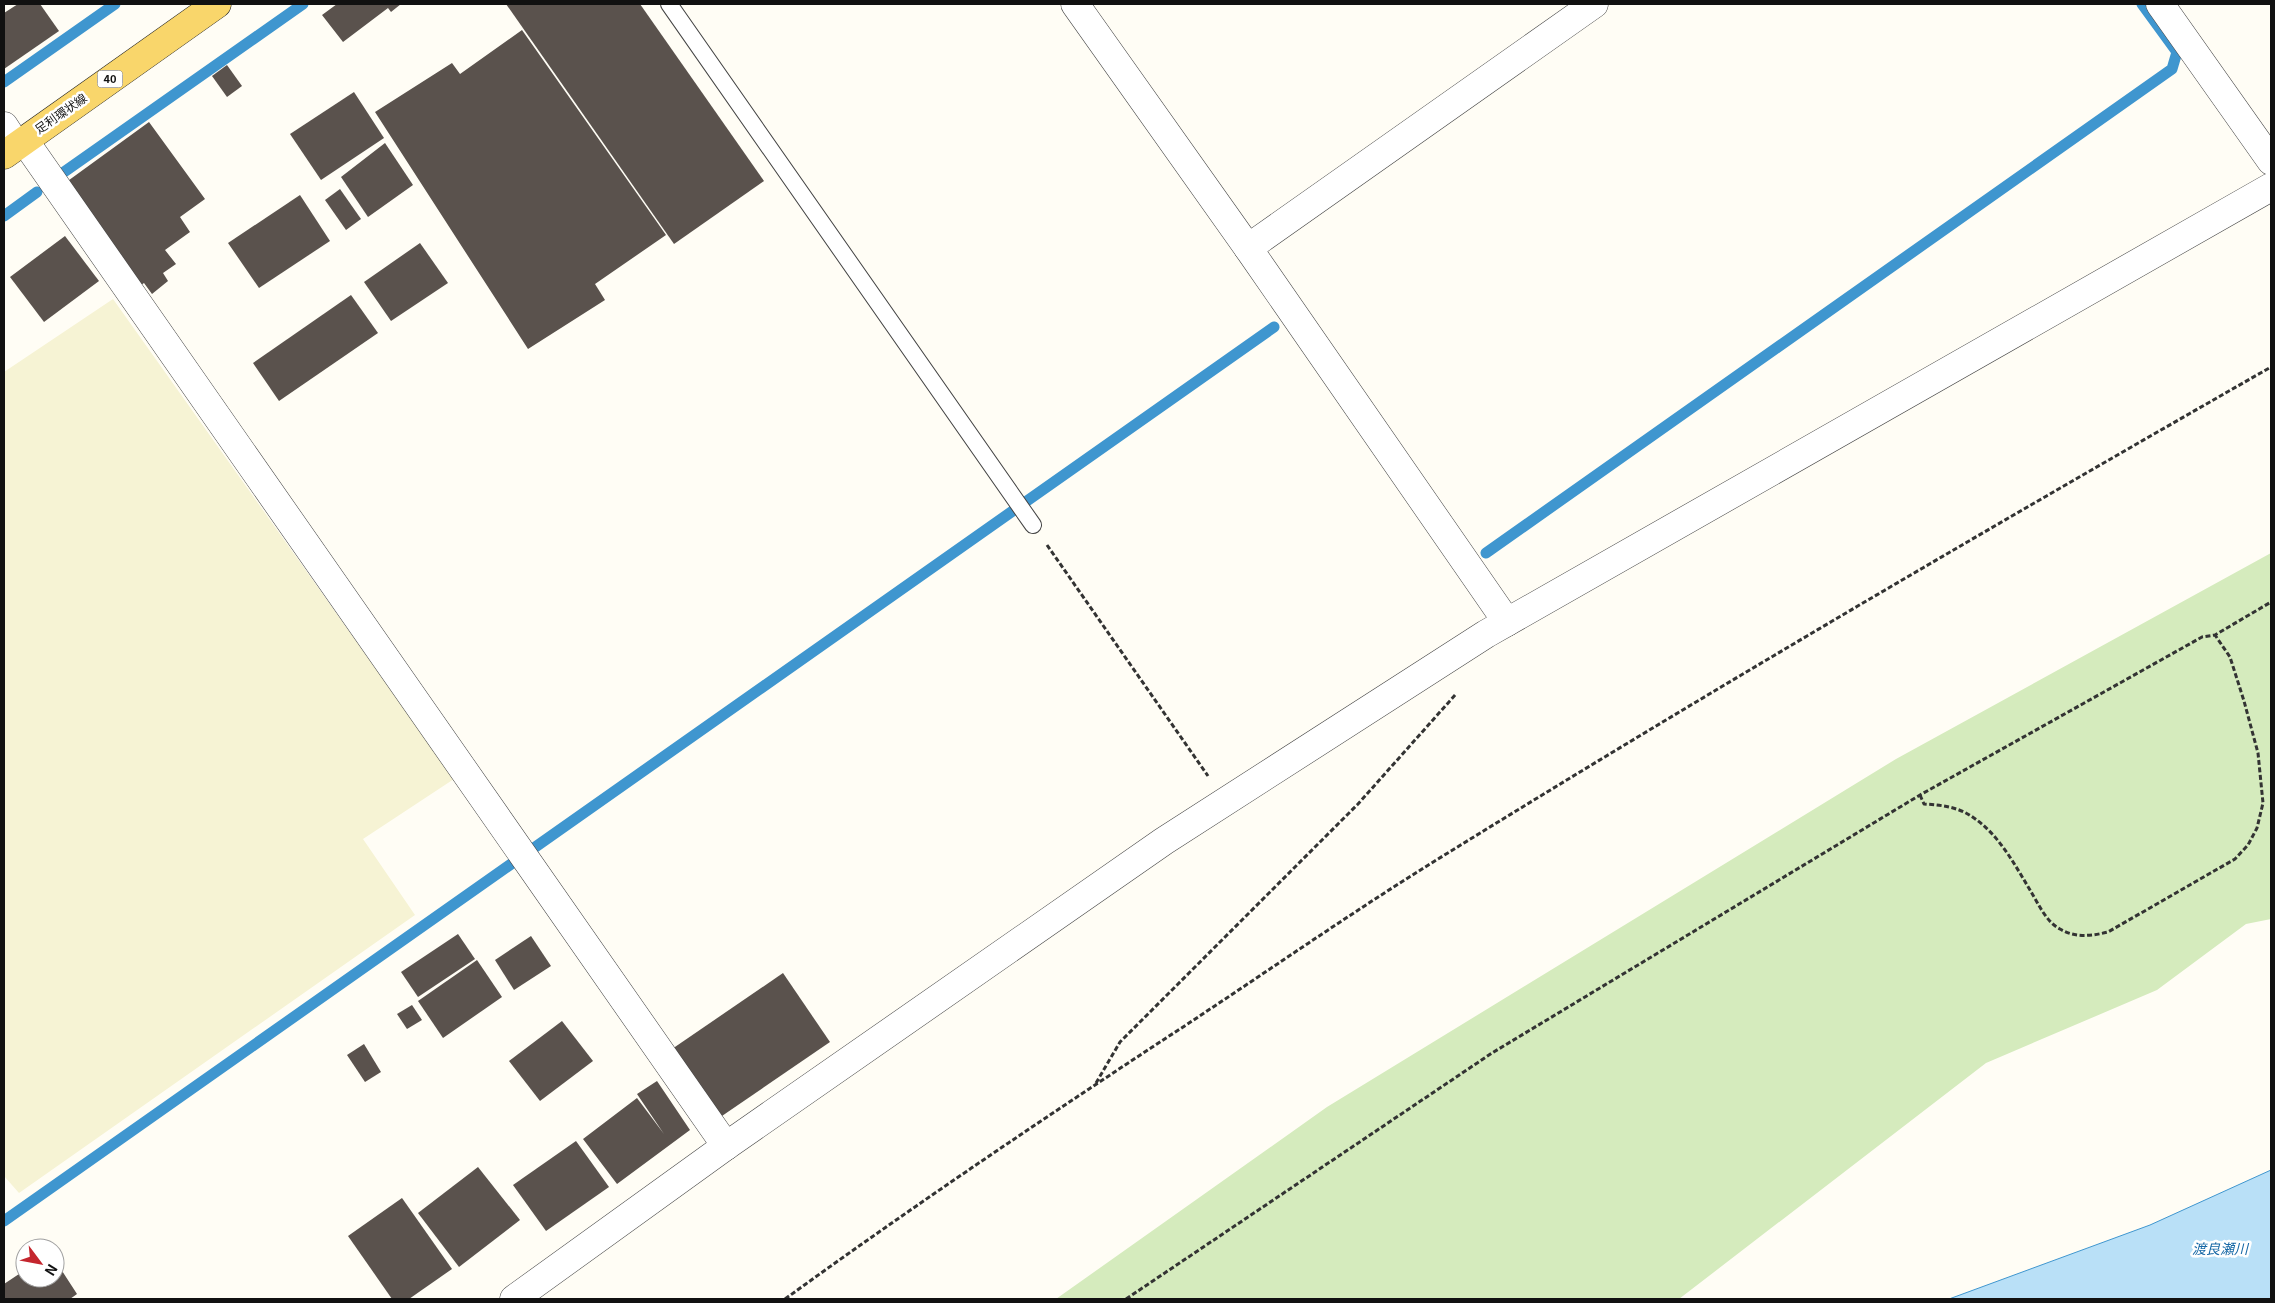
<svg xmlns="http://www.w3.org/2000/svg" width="2275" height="1303" font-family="Georgia,'Noto Sans JP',serif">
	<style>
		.farmland { fill: #f6f3d4 }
		.green { fill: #d5ebbd }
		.water { fill: #b9e0f7; stroke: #3f96cf }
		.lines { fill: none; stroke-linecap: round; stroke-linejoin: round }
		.stream { stroke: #3f96cf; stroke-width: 11 }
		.building { fill: #5a524d }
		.service-casing { stroke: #444; stroke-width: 18 }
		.minor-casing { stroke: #444; stroke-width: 29 }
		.tertiary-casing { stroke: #444; stroke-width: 29 }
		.primary-casing { stroke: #222; stroke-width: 29 }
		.path { stroke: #333; stroke-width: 3; stroke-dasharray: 5 2.5; stroke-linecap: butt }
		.service { stroke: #fff; stroke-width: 16 }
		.minor { stroke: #fff; stroke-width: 28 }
		.tertiary { stroke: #fff; stroke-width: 28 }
		.primary { stroke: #f9d66b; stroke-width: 28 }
		.labels { text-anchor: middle; stroke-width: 5; stroke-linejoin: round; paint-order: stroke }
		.shield { fill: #fff; stroke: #585858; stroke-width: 1 }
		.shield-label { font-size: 11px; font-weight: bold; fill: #111 }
		.street-label { font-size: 12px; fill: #111; stroke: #fff }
		.water-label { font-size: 14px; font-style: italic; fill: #1768a6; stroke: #fff }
	</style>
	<rect width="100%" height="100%" fill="#fffdf5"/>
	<polygon class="farmland" points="113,299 454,779 363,839 415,915 19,1193 4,1176 4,372"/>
	<polygon class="green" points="2271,553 2271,919 2246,924 2157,990 1986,1063 1679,1299 1056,1299 1327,1107 1896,759"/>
	<polygon class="water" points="2271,1170 2271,1299 1949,1299 2150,1225"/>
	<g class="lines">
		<g class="stream">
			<polyline points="4,82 115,4"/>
			<polyline points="64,172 303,4"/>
			<polyline points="4,216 37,192"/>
			<polyline points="1486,553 2172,69 2177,52 2142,4"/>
			<polyline points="4,1221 1274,327"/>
		</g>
	</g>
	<g class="building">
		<polygon points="18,4 40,4 59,31 4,69 4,13"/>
		<polygon points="337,4 401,4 391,12 388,8 343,42 322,15"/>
		<polygon points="506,4 640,4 764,181 674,244"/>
		<polygon points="522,30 666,235 595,284 605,300 528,349 375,112 452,63 460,74"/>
		<polygon points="227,65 242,86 227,97 212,76"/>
		<polygon points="354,92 384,138 321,180 290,134"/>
		<polygon points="149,122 205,199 180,217 190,232 165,250 176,264 163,273 168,281 152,294 144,283 135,289 65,183"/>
		<polygon points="385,143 413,185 368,217 341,177"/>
		<polygon points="340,189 361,219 346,230 325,200"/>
		<polygon points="300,195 330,241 259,288 228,243"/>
		<polygon points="65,236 99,281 44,322 10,277"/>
		<polygon points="420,243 448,283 391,321 364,282"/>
		<polygon points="351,295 378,333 279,401 253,363"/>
		<polygon points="458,934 475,959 418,997 401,972"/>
		<polygon points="531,936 551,966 514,990 495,960"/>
		<polygon points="477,960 502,997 443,1038 418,1001"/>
		<polygon points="783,973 830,1042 719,1118 672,1049"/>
		<polygon points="412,1005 422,1020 407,1029 397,1014"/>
		<polygon points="562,1021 593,1061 540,1101 509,1061"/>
		<polygon points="364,1044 381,1072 365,1082 347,1055"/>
		<polygon points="657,1081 690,1130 617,1184 583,1139 637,1098 664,1134 637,1094"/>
		<polygon points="576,1141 609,1187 546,1231 513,1185"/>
		<polygon points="478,1167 520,1220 459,1267 418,1213"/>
		<polygon points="402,1198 452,1269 409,1299 392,1299 348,1236"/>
		<polygon points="55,1260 77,1294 70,1299 4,1299 4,1284 25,1270 25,1278 55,1278"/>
	</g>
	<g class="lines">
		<defs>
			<polyline id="service" points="669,4 1033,525"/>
			<g id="minor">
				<polyline points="2160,4 2271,161"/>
				<polyline points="4,126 17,146"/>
				<polyline points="24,140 726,1146"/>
				<polyline points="514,1299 726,1146 1164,841 1486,634 2271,187"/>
			</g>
			<g id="tertiary">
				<polyline points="1075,4 1248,248 1507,622"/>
				<polyline points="1248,248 1594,4"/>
			</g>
			<polyline id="primary" points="4,155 217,4"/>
		</defs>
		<use href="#service" class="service-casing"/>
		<use href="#minor" class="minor-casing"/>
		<use href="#tertiary" class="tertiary-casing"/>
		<use href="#primary" class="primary-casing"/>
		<g class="path">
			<polyline points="1047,545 1208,776"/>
			<path d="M1920 795 1924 804C1942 805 1959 807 1974 818 1999 835 2015 865 2030 890 2038 903 2046 922 2060 929 2075 938 2092 936 2108 932L2235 859 2248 845 2257 828 2263 803 2258 753 2244 701 2230 657 2215 635"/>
			<polyline points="1096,1083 1120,1042 1358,804 1456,694"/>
			<path d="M785 1299C916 1204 1050 1114 1186 1025 1274 967 1361 906 1451 851 1721 684 1996 524 2271 367"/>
			<polyline points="1126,1299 1492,1053 1920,795 2202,637 2215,635 2271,602"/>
		</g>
		<use href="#service" class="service"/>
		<use href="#minor" class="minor"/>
		<use href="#tertiary" class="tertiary"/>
		<use href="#primary" class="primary"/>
	</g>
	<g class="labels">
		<rect class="shield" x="97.5" y="70.5" width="25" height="17" rx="4"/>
		<g class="shield-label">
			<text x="110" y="83">40</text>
		</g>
		<g class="street-label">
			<text transform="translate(61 114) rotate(-35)" y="4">足利環状線</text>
		</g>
		<g class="water-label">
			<text x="2220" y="1254">渡良瀬川</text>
		</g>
	</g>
	<rect width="2275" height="1303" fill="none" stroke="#111111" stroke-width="10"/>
	<g transform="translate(40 1263) rotate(122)"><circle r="24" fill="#ffffff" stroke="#a0a0a0"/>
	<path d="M0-4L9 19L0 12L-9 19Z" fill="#c4262e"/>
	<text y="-8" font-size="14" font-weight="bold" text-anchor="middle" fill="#111111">N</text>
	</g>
</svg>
